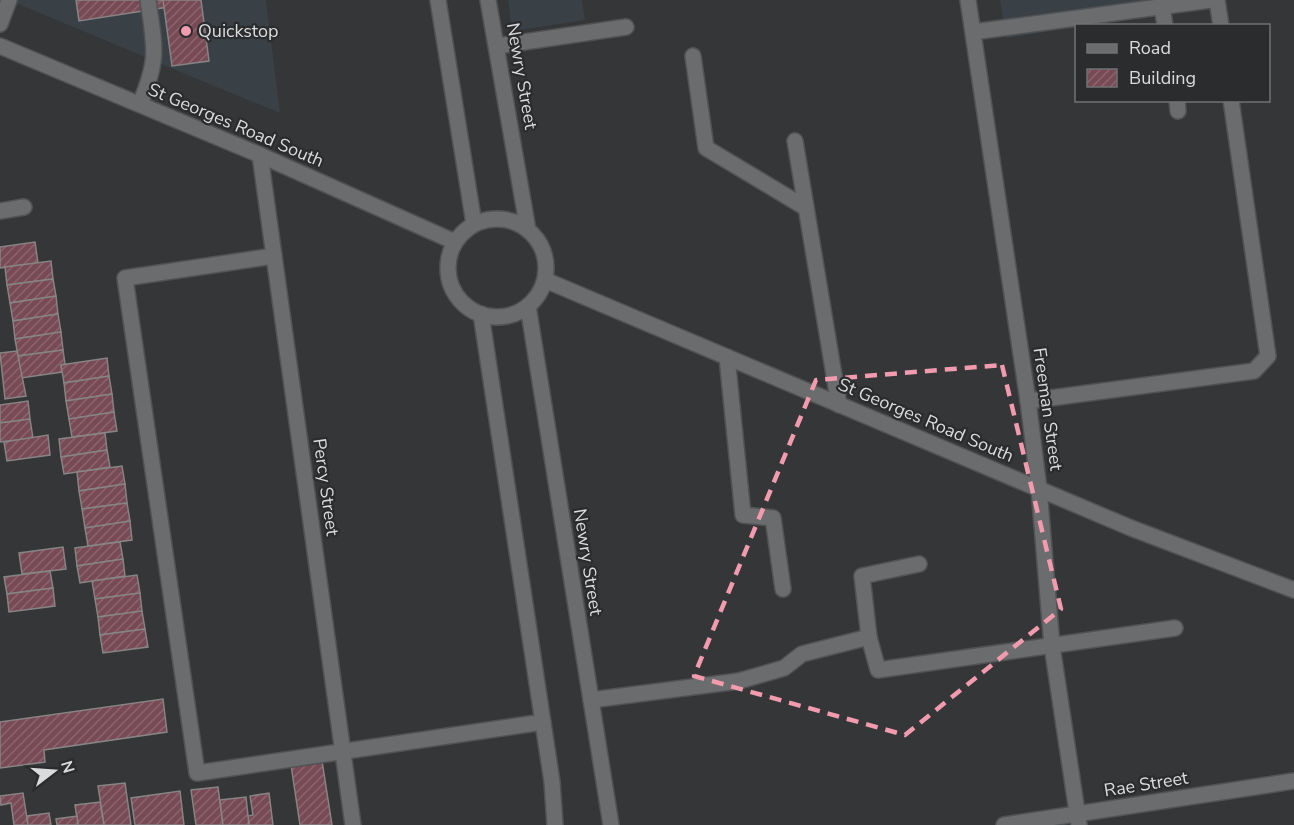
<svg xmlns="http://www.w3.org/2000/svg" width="1294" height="825" font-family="'Nunito Sans',sans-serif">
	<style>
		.built { fill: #394147 }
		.building { fill: url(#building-hatch); stroke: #878485; stroke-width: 1.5 }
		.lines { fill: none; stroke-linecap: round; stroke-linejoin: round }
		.lane-casing { stroke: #505254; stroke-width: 18 }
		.street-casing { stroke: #505254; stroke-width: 18 }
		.lane { stroke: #6a6c6e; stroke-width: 15 }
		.street { stroke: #6a6c6e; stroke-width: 15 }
		.marked { fill: none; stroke: #f29aae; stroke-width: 4.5; stroke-dasharray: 12 8; stroke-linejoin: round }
		.poi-dot { fill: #f29aae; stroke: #2a2c2d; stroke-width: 2 }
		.labels { text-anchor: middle; stroke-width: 4.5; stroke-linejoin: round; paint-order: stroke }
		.poi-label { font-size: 18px; fill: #dadbdc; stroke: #2a2c2d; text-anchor: start }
		.street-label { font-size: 18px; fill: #dadbdc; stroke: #2a2c2d }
	</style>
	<defs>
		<pattern id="building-hatch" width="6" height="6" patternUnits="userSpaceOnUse" patternTransform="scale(1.5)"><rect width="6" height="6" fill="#784a55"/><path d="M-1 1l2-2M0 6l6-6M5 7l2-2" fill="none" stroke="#8b646d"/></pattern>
	</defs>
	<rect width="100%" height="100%" fill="#343637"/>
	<g class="built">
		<polygon points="9,0 266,0 280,113 214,86"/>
		<polygon points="508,0 582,0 585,20 512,31"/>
		<polygon points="1000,0 1153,0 1155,15 1006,38"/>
	</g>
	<g class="building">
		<polygon points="76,0 167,0 168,7 79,21"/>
		<polygon points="163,0 201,0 209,61 172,66"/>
		<polygon points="35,242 38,263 0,268 0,247"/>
		<polygon points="51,261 53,279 7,285 5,267"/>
		<polygon points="53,279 56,296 10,303 7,285"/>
		<polygon points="56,296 58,314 13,321 10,303"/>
		<polygon points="58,314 61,332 15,339 13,321"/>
		<polygon points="61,332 63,350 18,356 15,339"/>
		<polygon points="63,350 65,364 61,365 62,372 21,378 18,356"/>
		<polygon points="17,351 26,396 5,399 0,353"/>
		<polygon points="107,358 109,376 64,383 61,365"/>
		<polygon points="109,376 112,394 66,401 64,383"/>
		<polygon points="112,394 114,412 69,419 66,401"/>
		<polygon points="28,401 30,419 0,423 0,405"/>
		<polygon points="114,412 117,431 72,437 69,419"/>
		<polygon points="30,419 33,438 0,442 0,423"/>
		<polygon points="105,433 107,450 61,457 59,439"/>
		<polygon points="48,435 50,455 7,461 4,442"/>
		<polygon points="107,450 110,467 64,474 61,457"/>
		<polygon points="122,466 125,484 79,491 77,472"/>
		<polygon points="125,484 127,503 82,509 79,491"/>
		<polygon points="127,503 130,521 85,528 82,509"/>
		<polygon points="130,521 132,540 88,546 85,528"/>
		<polygon points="120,542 123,559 77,566 75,548"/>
		<polygon points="63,547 66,569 22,574 19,553"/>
		<polygon points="123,559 125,576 80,583 77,566"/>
		<polygon points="50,571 53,588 7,594 4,577"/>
		<polygon points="137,575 140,593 95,599 92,581"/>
		<polygon points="53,588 55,606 9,612 7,594"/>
		<polygon points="140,593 142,611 98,617 95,599"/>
		<polygon points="142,611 145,629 100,635 98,617"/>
		<polygon points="145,629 148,647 103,653 100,635"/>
		<polygon points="163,699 167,732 44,750 45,762 0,768 0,722"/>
		<polygon points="322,761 332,825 300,825 291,765"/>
		<polygon points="125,783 131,825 104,825 98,786"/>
		<polygon points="218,787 223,825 196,825 191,790"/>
		<polygon points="180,791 184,825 135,825 131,798"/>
		<polygon points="23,793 28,825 14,825 11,803 1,805 0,796"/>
		<polygon points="269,793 273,825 249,825 248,816 253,815 250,796"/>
		<polygon points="246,797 249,825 223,825 220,800"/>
		<polygon points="100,802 104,825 78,825 75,805"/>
		<polygon points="49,813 51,825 28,825 27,816"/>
		<polygon points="77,816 78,825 57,825 56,819"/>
	</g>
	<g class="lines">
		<defs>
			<g id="lane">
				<polyline points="1217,0 1221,26"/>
				<polyline points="1162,6 1165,26"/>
				<polyline points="0,24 9,0"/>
				<polyline points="973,32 1211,0"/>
				<polyline points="497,46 626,27"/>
				<polyline points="693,56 706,148 806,208"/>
				<polyline points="1177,100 1178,111"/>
				<path d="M140 104C159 58 155 49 148 0"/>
				<polyline points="795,141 839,405"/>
				<polyline points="0,211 24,207"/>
				<polyline points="274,256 125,278 197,773 543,722"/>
				<polyline points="727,357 743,515 773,518 783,589"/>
				<polyline points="1028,401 1254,371 1268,356 1231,100"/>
				<polyline points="869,637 878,670 1175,628"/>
				<polyline points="591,700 739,681 784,668 802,654 869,637 862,576 919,564"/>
			</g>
			<g id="street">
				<polyline points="438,0 474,224"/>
				<polyline points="488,0 528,230"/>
				<polyline points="968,0 1028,401 1039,489 1052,646 1079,825"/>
				<polyline points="0,46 260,155 455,242"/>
				<polyline points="260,155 353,825"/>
				<circle cx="497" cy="268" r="49"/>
				<polyline points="545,280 1131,528 1294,590"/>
				<polyline points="528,306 611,825"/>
				<polyline points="481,314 552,782 555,825"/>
				<polyline points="1004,825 1294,781"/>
			</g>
		</defs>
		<use href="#lane" class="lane-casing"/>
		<use href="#street" class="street-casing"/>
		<use href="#lane" class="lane"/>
		<use href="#street" class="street"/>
	</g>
	<path class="marked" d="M1002 365 1061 609 905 735 694 676 816 380Z"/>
	<circle class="poi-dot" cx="186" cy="31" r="6"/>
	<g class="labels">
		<g class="poi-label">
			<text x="198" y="37">Quickstop</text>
		</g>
		<g class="street-label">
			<text transform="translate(522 76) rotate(80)" y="6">Newry Street</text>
			<text transform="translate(236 125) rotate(23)" y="6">St Georges Road South</text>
			<text transform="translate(1048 409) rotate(82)" y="6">Freeman Street</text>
			<text transform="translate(926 420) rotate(23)" y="6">St Georges Road South</text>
			<text transform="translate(326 487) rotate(82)" y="6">Percy Street</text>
			<text transform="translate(588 562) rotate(81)" y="6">Newry Street</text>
			<text transform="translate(1146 784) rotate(-9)" y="6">Rae Street</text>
		</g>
	</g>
	<rect x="1075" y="24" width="195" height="78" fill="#2a2c2d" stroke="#707273" stroke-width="1.5"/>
	<rect x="1087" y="44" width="30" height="9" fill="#6a6c6e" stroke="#707273" stroke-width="1.5"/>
	<text x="1129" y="54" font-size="18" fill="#dadbdc">Road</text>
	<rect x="1087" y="69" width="30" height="18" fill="url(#building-hatch)" stroke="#707273" stroke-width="1.5"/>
	<text x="1129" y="84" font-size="18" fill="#dadbdc">Building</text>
	<g transform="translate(54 771) rotate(73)" stroke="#2a2c2d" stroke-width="4.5" paint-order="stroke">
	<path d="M0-4.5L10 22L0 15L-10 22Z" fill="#dadbdc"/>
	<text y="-9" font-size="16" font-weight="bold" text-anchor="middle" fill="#dadbdc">N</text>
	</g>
</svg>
